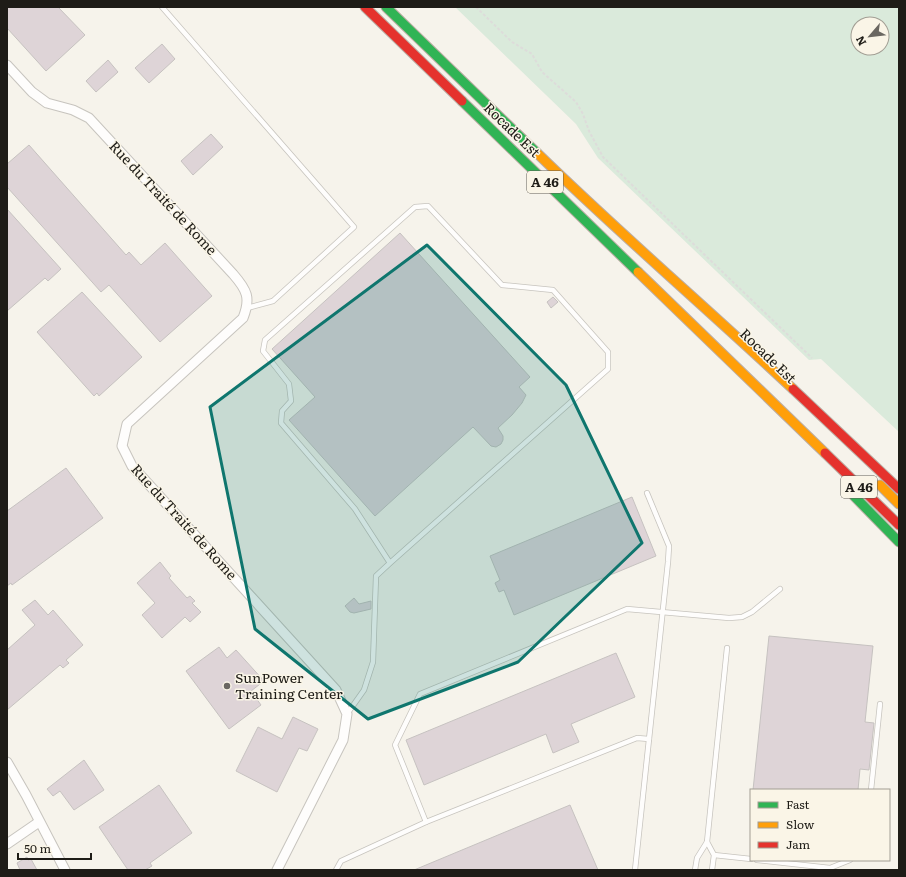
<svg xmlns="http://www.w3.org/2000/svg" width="906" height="877" font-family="Literata,serif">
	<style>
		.green { fill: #daeadb; fill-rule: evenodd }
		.building { fill: #ded4d7; stroke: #c6c2c0 }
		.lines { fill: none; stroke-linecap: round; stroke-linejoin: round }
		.lane-casing { stroke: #c7c4be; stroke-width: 6 }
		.street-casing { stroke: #c7c4be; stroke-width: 11 }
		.fast-casing { stroke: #bbada4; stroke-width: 11 }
		.slow-casing { stroke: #bbada4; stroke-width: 11 }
		.jam-casing { stroke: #bbada4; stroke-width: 11 }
		.path { stroke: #dddcda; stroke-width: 2; stroke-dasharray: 3 2; stroke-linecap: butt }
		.lane { stroke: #fefdfc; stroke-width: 4.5 }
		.street { stroke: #fefdfc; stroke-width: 9 }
		.fast { stroke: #30b455; stroke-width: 9 }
		.slow { stroke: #ff9f0a; stroke-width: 9 }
		.jam { stroke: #e5322d; stroke-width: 9 }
		.marked { fill: #0f766e; fill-opacity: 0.2; stroke: #0f766e; stroke-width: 3; stroke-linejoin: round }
		.poi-dot { fill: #6a6761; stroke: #faf5e7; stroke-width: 1.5 }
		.labels { text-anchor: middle; stroke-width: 3; stroke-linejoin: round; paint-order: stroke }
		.shield { fill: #faf5e7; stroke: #605d55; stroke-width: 1 }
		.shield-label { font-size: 13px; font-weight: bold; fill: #1e1c17 }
		.street-label { font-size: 14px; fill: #1e1c17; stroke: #faf5e7 }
		.poi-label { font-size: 14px; fill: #1e1c17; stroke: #faf5e7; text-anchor: start }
	</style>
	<rect width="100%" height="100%" fill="#f6f3eb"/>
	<path class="green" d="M455 7H899V432L821 359 809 360 598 158 576 124ZM858 24H882V48H858Z"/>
	<g class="building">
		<polygon points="7,7 58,7 85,35 46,71 7,28"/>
		<polygon points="162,44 175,59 149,83 135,68"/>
		<polygon points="108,60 118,72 96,92 86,81"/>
		<polygon points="211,134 223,147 193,175 181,161"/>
		<polygon points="29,145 126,255 129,252 141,265 165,243 212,296 160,342 109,285 101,292 7,187 7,164"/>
		<polygon points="7,209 61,269 48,281 45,278 7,311"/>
		<polygon points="400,233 530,377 519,387 526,395 522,403 512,415 498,428 503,436 503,440 501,444 496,447 491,446 473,427 375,516 289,420 315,397 272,349"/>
		<polygon points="82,292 142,357 99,396 97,393 94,396 37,332"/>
		<polygon points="553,297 558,302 551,308 547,302"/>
		<polygon points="66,468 103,518 12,585 11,583 7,586 7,511"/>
		<polygon points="632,497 656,556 514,615 504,590 499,592 495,583 500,580 490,556"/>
		<polygon points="160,562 171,576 169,578 187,598 190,596 195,601 192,603 201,612 190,622 185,617 162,638 142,615 155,603 137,583"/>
		<polygon points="354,598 359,604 371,601 371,609 354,613 350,612 345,606"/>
		<polygon points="35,600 48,615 53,610 83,645 66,660 69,663 63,668 60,665 7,710 7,650 35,625 22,610"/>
		<polygon points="769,636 873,646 865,722 874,723 869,770 860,769 858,790 753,790"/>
		<polygon points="219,647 227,658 236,650 264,681 251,691 261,705 229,729 186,671"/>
		<polygon points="616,653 635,697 571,724 579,742 553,753 546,734 424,785 406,740"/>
		<polygon points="293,717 318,729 307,751 299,748 277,792 236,771 258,727 282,739"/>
		<polygon points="84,760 104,790 74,810 60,791 53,796 47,789"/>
		<polygon points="159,785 192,833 150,863 152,866 145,870 128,870 99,827"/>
		<polygon points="570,805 598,870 414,870"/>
		<polygon points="27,857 28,860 31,859 37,870 20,870 17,863"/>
	</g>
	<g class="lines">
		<defs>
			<g id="lane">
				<polyline points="162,7 354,227 273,301 247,308"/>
				<polyline points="347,714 364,690 373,662 376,576 390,563 608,369 608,352 553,290 502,285 428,206 415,207 265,340 263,351 289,384 291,401 282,411 281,423 355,509 390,563"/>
				<polyline points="871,790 880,704"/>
				<polyline points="426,822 395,745 420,694 627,609 729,618 742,617 752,612 780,589"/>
				<polyline points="707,842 714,855 712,870"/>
				<polyline points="714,855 751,859"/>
				<polyline points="757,860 830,868 850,860"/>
				<polyline points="336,870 341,861 426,822 637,738 649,739"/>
				<polyline points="635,870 668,562 669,546 647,493"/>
				<polyline points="695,870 697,858 707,842 727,648"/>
			</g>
			<g id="street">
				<path d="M7 65 32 92 47 103 73 110 89 118 233 274C247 290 251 298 243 318L127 424 122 446 132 466 336 690 347 714 343 740 277 870"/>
				<polyline points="7,762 26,795 65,870"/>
				<polyline points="7,844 39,822"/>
			</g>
			<g id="fast">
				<polyline points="386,7 537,153"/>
				<polyline points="462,101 638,272"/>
				<polyline points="854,496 899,542"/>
			</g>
			<g id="slow">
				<path d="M537 153C620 234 709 310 793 389"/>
				<polyline points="638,272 825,453"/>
				<polyline points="880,485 899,504"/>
			</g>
			<g id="jam">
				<polyline points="365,7 462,101"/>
				<polyline points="793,389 899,489"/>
				<polyline points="825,453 899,525"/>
			</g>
		</defs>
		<use href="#lane" class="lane-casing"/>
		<use href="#street" class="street-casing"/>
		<use href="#fast" class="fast-casing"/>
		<use href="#slow" class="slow-casing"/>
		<use href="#jam" class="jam-casing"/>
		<polyline class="path" points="476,7 512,42 532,54 542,72 576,102 583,114 589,131 603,157 812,358"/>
		<use href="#lane" class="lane"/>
		<use href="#street" class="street"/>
		<use href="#fast" class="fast"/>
		<use href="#slow" class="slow"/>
		<use href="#jam" class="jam"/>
	</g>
	<path class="marked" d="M427 245 566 385 642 543 518 662 368 719 255 629 210 407Z"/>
	<circle class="poi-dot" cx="227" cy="686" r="4"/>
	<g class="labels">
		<g class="shield">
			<rect x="527" y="171" width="36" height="22" rx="3"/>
			<rect x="841" y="476" width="36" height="22" rx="3"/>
		</g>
		<g class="shield-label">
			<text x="545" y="187">A 46</text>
			<text x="859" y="492">A 46</text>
		</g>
		<g class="street-label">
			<text transform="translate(512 130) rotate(44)" y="5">Rocade Est</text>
			<text transform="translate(163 198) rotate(47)" y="5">Rue du Traité de Rome</text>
			<text transform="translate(768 356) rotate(44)" y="5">Rocade Est</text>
			<text transform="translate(184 522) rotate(48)" y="5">Rue du Traité de Rome</text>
		</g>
		<g class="poi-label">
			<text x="235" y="683">SunPower<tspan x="235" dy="16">Training Center</tspan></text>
		</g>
	</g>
	<rect width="906" height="877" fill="none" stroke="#1e1c17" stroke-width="16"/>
	<rect x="750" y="789" width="140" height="72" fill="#faf5e7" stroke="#a29e94"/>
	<rect x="758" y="802" width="20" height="6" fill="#30b455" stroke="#a29e94"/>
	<text x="786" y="809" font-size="12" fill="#1e1c17">Fast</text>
	<rect x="758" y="822" width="20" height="6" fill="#ff9f0a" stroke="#a29e94"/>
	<text x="786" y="829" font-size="12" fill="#1e1c17">Slow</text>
	<rect x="758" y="842" width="20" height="6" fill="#e5322d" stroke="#a29e94"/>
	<text x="786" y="849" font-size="12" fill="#1e1c17">Jam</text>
	<g transform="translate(870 36) rotate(242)"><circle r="19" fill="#faf5e7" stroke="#a29e94"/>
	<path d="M0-3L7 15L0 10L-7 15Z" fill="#6a6761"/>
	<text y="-6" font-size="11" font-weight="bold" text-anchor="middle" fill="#1e1c17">N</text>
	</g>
	<path d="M18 853v6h73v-6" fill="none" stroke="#1e1c17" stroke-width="2"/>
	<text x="24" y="853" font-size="12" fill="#1e1c17" stroke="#faf5e7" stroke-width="3" paint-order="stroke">50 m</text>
</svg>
